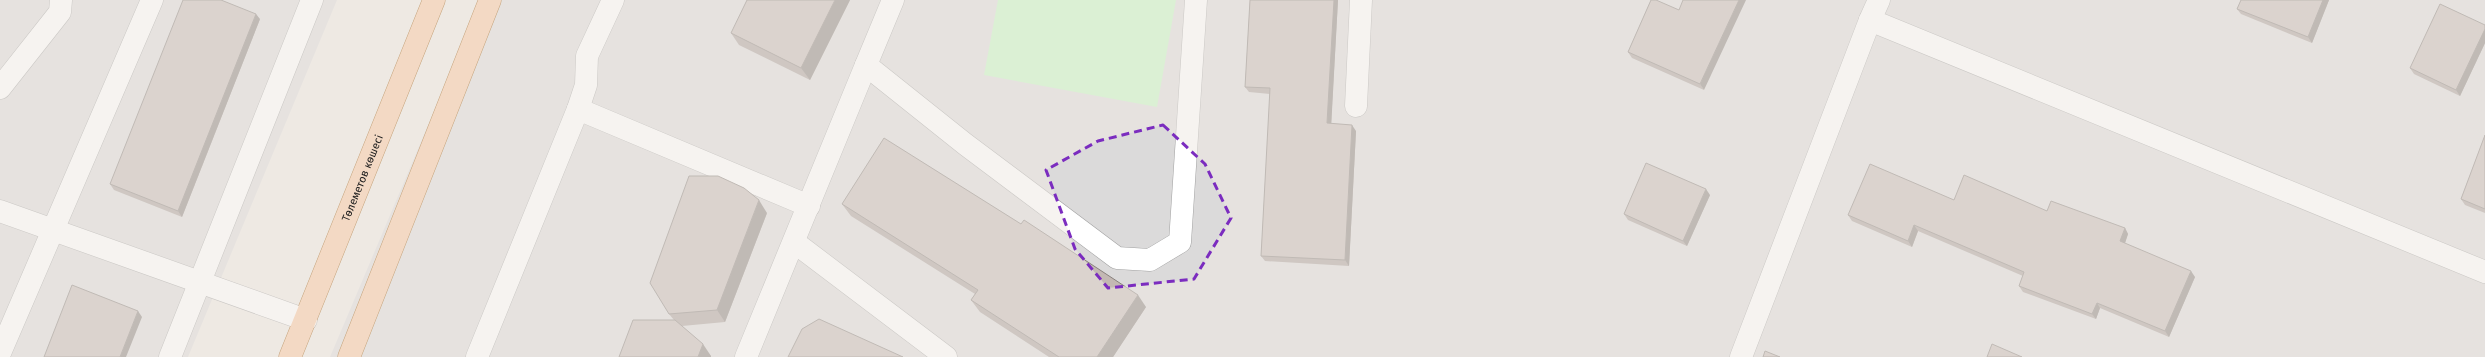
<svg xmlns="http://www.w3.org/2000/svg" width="2485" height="357" font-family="'Fira Sans',sans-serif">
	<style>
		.residential { fill: #dbdada }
		.park { fill: #c3f8c1 }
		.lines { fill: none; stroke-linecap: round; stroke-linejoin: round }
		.minor-casing { stroke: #a1a1a1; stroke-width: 23 }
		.major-casing { stroke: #935204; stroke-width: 23 }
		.minor { stroke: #fff; stroke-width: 22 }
		.major { stroke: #f9c69d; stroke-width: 22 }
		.wall { fill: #a89e9a }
		.shaded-wall { fill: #88817d }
		.building { fill: #c3b8b3; stroke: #88817d }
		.marked { fill: none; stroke: #7b2cbf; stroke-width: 3; stroke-dasharray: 8 5; stroke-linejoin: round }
		.labels { text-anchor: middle; stroke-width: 3.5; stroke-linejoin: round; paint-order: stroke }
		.street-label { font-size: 11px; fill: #1d1d1d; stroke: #fff }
	</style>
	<rect width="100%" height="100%" fill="#eee9e3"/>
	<g class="residential">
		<polygon points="0,0 337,0 188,357 0,357"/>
		<polygon points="481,0 2485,0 2485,357 330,357"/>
	</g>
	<polygon class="park" points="998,0 1176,0 1157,107 984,75"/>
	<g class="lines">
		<defs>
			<g id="minor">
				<polyline points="613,0 587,56 586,85 578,109 809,206"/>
				<polyline points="893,0 866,65 965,144 1117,258 1150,260 1180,242 1196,0"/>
				<polyline points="1879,0 1870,20 2485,272"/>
				<polyline points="0,88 60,12 61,0"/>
				<polyline points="1356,106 1361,0"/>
				<polyline points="0,211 306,320"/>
				<polyline points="794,242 946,357"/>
				<polyline points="0,353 152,0"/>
				<polyline points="170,357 312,0"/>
				<polyline points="477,357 578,109"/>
				<polyline points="746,357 866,65"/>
				<polyline points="1741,357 1870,20"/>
			</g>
			<g id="major">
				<path id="s1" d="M290 357 434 0"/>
				<polyline points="349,357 490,0"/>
			</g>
		</defs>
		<use href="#minor" class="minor-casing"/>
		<use href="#major" class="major-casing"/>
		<use href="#minor" class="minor"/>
		<use href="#major" class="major"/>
	</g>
	<g class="wall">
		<polygon points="850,0 810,80 739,45 731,33"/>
		<polygon points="1250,0 1338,0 1331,124 1356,131 1349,266 1265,261 1261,256 1270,94 1249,92 1245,87"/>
		<polygon points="1651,0 1704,90 1632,58 1628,52"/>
		<polygon points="2241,0 2329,0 2312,43 2241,14 2237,9"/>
		<polygon points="260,19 182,217 114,190 110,184"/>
		<polygon points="2485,25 2485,43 2460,96 2414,74 2410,68"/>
		<polygon points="2485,135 2485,213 2465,205 2461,199"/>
		<polygon points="1710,195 1687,246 1628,220 1624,214"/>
		<polygon points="1954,200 2047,211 2125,228 2128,234 2125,243 2195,277 2169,337 2100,308 2096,319 2023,292 2019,286 2023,276 1918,231 1912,247 1852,221 1848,215"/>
		<polygon points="842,204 1146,307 1113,357 1049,357 980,312 971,300 975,294 851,216"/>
		<polygon points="767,213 725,322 682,326 711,356 711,357 619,357 674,320 669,314"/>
	</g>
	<g class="shaded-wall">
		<polygon points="835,0 850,0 810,80 801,68"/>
		<polygon points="1334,0 1338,0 1331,129 1327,123"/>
		<polygon points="1739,0 1746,0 1704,90 1700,84"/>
		<polygon points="2323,0 2329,0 2312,43 2308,37"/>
		<polygon points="256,14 260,19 182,217 178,211"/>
		<polygon points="2485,29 2485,43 2460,96 2456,90"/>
		<polygon points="1352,125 1356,131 1349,266 1345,260"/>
		<polygon points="1706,189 1710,195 1687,246 1683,241"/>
		<polygon points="759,200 767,213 725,322 717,310"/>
		<polygon points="1914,225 1918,231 1912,247 1908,241"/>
		<polygon points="2125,228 2128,234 2124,246 2120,241"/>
		<polygon points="2191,271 2195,277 2169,337 2165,331"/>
		<polygon points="1138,295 1146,307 1113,357 1097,357"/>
		<polygon points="2097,303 2100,308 2096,319 2092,314"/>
		<polygon points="138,311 142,317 126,357 120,357"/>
		<polygon points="703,344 711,356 711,357 698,357"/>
	</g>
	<g class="building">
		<polygon points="183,0 221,0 256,14 178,211 110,184"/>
		<polygon points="747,0 835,0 801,68 731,33"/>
		<polygon points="1250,0 1334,0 1327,123 1352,125 1345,260 1261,256 1270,88 1245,87"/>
		<polygon points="1651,0 1656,0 1679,10 1683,0 1739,0 1700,84 1628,52"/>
		<polygon points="2241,0 2323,0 2308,37 2237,9"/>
		<polygon points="2440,4 2485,25 2485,29 2456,90 2410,68"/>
		<polygon points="2485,135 2485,209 2461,199"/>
		<polygon points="884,138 1021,224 1024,220 1138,295 1097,357 1059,357 971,300 978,290 842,204"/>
		<polygon points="1646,163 1706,189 1683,241 1624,214"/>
		<polygon points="1870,164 1954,200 1964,175 2047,211 2051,201 2125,228 2120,241 2191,271 2165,331 2097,303 2092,314 2019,286 2024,272 1914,225 1908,241 1848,215"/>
		<polygon points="689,176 718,176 744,188 759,200 717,310 669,314 650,283"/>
		<polygon points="72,285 138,311 120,357 44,357"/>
		<polygon points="819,319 903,357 788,357 802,329"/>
		<polygon points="633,320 675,320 703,344 698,357 619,357"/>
		<polygon points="1992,344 2022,357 1987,357"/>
		<polygon points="1765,351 1780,357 1763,357"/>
	</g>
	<path d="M0 0H2485V357H0ZM1163 125 1205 164 1231 218 1194 279 1108 288 1075 249 1046 170 1098 141Z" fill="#eee9e3" fill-opacity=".55" fill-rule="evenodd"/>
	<path class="marked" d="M1163 125 1205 164 1231 218 1194 279 1108 288 1075 249 1046 170 1098 141Z"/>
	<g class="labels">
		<g class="street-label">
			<text dy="4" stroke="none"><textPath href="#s1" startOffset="193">Төлеметов көшесі</textPath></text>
		</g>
	</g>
</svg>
